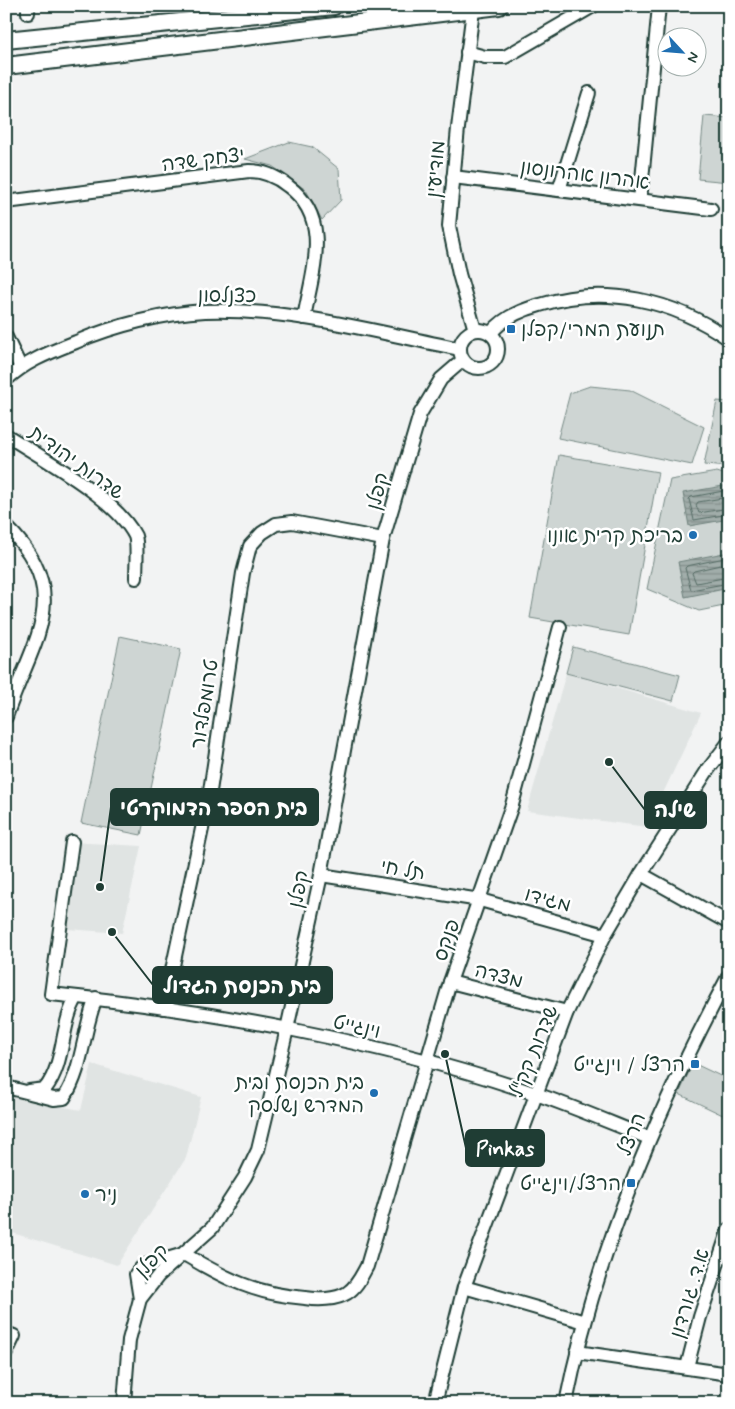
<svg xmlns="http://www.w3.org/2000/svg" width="735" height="1409" font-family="Mynerve,'Playpen Sans Hebrew',sans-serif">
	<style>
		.built { fill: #e0e4e3 }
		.green { fill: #ced5d3; stroke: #768984 }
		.water { fill: url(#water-rules); stroke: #6d807b }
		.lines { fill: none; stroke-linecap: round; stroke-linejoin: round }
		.shore { stroke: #536a63; stroke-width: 1 }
		.minor-casing { stroke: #1f3d34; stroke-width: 16 }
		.major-casing { stroke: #1f3d34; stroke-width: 20 }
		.minor { stroke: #fff; stroke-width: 12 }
		.major { stroke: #fff; stroke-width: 16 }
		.poi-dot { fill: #1f6fb2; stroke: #fff; stroke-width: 2 }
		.labels { text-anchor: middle; stroke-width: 5; stroke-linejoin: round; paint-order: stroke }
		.street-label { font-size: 20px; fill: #1f3d34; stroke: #fff }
		.poi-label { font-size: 20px; fill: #1f3d34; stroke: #fff; text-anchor: end }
		.leader { fill: none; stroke: #1f3d34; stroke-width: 2 }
		.callout-dot { fill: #1f3d34; stroke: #fff; stroke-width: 2 }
		.callout { fill: #1f3d34; stroke: #1f3d34; stroke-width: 2 }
		.callout-label { font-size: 21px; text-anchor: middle; font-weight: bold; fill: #fff }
	</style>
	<defs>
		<pattern id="water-rules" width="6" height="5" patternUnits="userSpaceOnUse" patternTransform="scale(1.25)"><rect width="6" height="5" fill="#a1adaa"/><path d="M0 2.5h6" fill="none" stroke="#838e8b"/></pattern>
	</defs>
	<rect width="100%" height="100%" fill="#f2f3f3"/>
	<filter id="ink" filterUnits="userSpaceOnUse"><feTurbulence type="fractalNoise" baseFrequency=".02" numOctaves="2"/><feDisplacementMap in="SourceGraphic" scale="10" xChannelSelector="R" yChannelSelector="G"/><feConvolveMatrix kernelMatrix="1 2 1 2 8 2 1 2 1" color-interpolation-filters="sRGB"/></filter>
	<g filter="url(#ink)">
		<g class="built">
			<polygon points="566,673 701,713 647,827 527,811"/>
			<polygon points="72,842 141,846 122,933 67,929"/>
			<polygon points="92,1064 201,1097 186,1158 117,1265 6,1231 6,1096 81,1110"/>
		</g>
		<g class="green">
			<polygon points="704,116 729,118 729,182 698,179"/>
			<polygon points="289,142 312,147 339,169 341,200 322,220 306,190 272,166 245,159"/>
			<polygon points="590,386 630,390 704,427 692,465 558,438 570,393"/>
			<polygon points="717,401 729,402 729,467 704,465"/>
			<polygon points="559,455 658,472 629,635 530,618"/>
			<polygon points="717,472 729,476 729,605 699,611 647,589 670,480"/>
			<polygon points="120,636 181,649 141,835 81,823"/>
			<polygon points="573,647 680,675 673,701 566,673"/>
			<polygon points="693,1063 729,1080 729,1118 679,1094"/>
		</g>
		<g class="water">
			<polygon points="729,485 729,519 689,526 683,493"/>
			<polygon points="729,552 729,588 685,597 678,562"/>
		</g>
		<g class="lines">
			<g class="shore">
				<polyline points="729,490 691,497 689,499 694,520 729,514"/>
				<polyline points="729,497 698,502 696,505 699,513 729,508"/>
				<polyline points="729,557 687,566 685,568 691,590 729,583"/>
				<polyline points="729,563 694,571 692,573 696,583 729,577"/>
			</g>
			<defs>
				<g id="minor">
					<polyline points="28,6 28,13"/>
					<polyline points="473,10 458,128 449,226 459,274 475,330"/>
					<polyline points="467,52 485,57 505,57 593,6"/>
					<polyline points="453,177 711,209"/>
					<polyline points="559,190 589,93"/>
					<polyline points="640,200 659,6"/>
					<path d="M6 202 249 171C263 171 277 177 288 186 333 219 312 272 304 318"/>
					<circle cx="479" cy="349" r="19"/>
					<path d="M491 333C503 318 521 310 540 305 605 284 673 300 729 339"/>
					<polyline points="6,337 20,366"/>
					<path d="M6 380C26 361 51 352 76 342 113 326 164 313 205 311 290 308 376 332 460 349"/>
					<path d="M6 435C42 458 116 498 135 536 138 544 136 568 136 578"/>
					<path d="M6 526C77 595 31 641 6 717"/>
					<path d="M72 842 51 994C210 1010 384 1042 536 1094 574 1107 611 1123 649 1138"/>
					<polyline points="641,874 729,923"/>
					<polyline points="321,875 480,900 605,935"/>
					<polyline points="450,982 567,1012"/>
					<polyline points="164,1008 210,791 243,573 250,546 262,533 276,524 292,522 383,539"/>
					<path d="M6 1087 54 1099 64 1098C83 1069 83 1030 96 998"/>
					<path d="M29 1091 45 1089C66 1062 60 1024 77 997"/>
					<polyline points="464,1287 585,1322"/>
					<path d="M140 1299 136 1274 143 1266 184 1254C226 1279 255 1294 305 1298 317 1300 336 1300 347 1293 357 1287 362 1275 367 1266L450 982 512 805 560 627"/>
					<polyline points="6,1333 14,1336 6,1353"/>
					<polyline points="577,1352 729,1374"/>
					<polyline points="687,1367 700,1317 729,1229"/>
					<polyline points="124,1403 129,1340 140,1299 158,1276 212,1228 245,1177 258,1150 287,1029 321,875 383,539 420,414 441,379 463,360"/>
					<polyline points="435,1403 464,1287 567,1012 605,935 641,874 707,771 729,742"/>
					<path d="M566 1403C596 1252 657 1110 729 975"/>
				</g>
				<g id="major">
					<polyline points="6,40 334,6"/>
					<polyline points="6,66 499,6"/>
				</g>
			</defs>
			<use href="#minor" class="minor-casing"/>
			<use href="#major" class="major-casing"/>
			<use href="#minor" class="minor"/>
			<use href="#major" class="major"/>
		</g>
	</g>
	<g class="poi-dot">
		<rect x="506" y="324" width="10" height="10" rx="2.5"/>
		<circle cx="693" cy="535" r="5"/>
		<rect x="690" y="1059" width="10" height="10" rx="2.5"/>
		<circle cx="374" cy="1093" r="5"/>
		<rect x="626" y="1178" width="10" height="10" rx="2.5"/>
		<circle cx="85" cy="1194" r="5"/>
	</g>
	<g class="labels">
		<g class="street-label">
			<text transform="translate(203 159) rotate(-7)" y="7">יצחק שדה</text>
			<text transform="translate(435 169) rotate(-85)" y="7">מודיעין</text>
			<text transform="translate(585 174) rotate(7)" y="7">אהרון אהרונסון</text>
			<text x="227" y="302">כצנלסון</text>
			<text transform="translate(77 462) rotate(36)" y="7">שדרות יהודית</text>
			<text transform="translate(377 491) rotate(-75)" y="7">קפלן</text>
			<text transform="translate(204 704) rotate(-81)" y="7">טרומפלדור</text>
			<text transform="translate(403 869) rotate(9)" y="7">תל חי</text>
			<text transform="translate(298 889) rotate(-78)" y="7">קפלן</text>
			<text transform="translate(548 899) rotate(15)" y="7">מגידו</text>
			<text transform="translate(446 940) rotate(-70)" y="7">פנקס</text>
			<text transform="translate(499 975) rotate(15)" y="7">מצדה</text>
			<text transform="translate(357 1026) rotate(13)" y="7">וינגייט</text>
			<text transform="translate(533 1051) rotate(-68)" y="7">שדרות קק"ל</text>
			<text transform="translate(631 1134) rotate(-68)" y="7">הרצל</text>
			<text transform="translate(151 1260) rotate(-45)" y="7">קפלן</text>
			<text transform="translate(689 1293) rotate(-73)" y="7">א.ד. גורדון</text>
		</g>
		<g class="poi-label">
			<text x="521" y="336" text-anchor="start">תנועת המרי/קפלן</text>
			<text x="683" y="542">בריכת קרית אונו</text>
			<text x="685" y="1071">הרצל / וינגייט</text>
			<text x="364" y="1089">בית הכנסת ובית<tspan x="364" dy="23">המדרש נשלסק</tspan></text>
			<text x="621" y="1190">הרצל/וינגייט</text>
			<text x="95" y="1201" text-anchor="start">ניר</text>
		</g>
	</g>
	<path class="leader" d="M100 887L111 807M609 762L645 810M112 932L153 985M445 1054L466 1148"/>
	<g class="callout-dot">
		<circle cx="100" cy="887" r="5"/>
		<circle cx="609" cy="762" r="5"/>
		<circle cx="112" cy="932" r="5"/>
		<circle cx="445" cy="1054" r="5"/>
	</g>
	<g class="callout">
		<rect x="111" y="789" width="207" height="36" rx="5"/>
		<rect x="645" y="792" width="61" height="36" rx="5"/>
		<rect x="153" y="967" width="179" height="36" rx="5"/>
		<rect x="466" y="1130" width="78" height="36" rx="5"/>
	</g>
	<g class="callout-label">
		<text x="214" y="815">בית הספר הדמוקרטי</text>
		<text x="675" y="817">שילה</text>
		<text x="242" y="993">בית הכנסת הגדול</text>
		<text x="505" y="1155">Pinkas</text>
	</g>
	<rect width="735" height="1409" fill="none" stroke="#fff" stroke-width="25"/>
	<rect x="12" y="12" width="710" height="1384" fill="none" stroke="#1f3d34" stroke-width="2" filter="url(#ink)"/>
	<g transform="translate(682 52) rotate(116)"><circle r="24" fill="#ffffff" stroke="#a5b1ae"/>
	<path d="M0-4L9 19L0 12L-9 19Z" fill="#1f6fb2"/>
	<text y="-8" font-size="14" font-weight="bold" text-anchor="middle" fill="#1f3d34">N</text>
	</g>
</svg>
